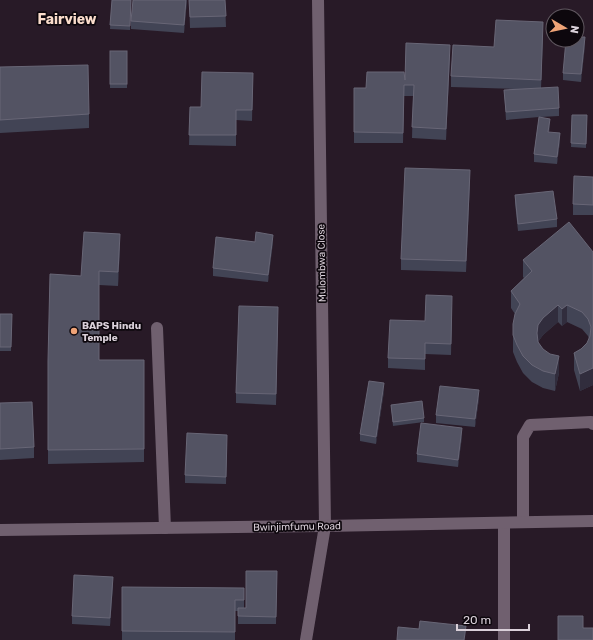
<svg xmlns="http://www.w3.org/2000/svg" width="593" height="640" font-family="Rubik,sans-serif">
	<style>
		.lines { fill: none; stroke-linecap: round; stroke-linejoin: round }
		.lane { stroke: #70606f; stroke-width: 12 }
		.street { stroke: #70606f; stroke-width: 12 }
		.wall { fill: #424455 }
		.shaded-wall { fill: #312d3d }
		.building { fill: #535363; stroke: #686676 }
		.poi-dot { fill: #efa377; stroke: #0d070d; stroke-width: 1.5 }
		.labels { text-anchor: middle; stroke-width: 3.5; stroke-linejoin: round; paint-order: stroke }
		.street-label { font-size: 10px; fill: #dad0d9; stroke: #0d070d }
		.poi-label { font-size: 10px; font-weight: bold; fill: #dad0d9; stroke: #0d070d; text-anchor: start }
		.district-label { font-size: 14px; font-weight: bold; fill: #fadccb; stroke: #0d070d }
	</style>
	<rect width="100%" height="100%" fill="#281a27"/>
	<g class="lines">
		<g class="lane">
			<polyline points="157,328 165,528"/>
			<polyline points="523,522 523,437 530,425 591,422 593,424"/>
			<polyline points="504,523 504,640"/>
			<polyline points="306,640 325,526"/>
		</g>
		<g class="street">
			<polyline points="318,0 325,526"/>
			<polyline points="0,530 325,526 593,521"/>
		</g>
	</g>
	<g class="wall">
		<polygon points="112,0 131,0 130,30 110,29"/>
		<polygon points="187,0 184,33 131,29 131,21"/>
		<polygon points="189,0 225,0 226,27 190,28"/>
		<polygon points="543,33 541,88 559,108 559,116 540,117 550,126 549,132 560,141 557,164 534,162 534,154 539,117 506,120 504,90 514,89 451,87 451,76 494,47"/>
		<polygon points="585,45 581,82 563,80 563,73"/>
		<rect x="110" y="51" width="17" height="37"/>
		<polygon points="450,55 446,140 412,138 413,96 404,96 403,143 354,143 354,88 366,88 405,80"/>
		<polygon points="0,67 89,114 89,128 0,133"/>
		<polygon points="253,73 252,121 236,120 236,146 189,145 190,107 201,107"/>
		<polygon points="572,115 587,115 586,148 571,147"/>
		<polygon points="593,177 593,215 573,215 573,204"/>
		<polygon points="470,181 466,272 401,270 401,259"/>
		<polygon points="515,195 557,219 557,227 518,231 515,203"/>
		<polygon points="255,242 273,242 268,282 213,276 213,268"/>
		<polygon points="120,247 118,286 99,285 99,360 144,360 144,462 48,464 48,361 81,276"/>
		<polygon points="593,252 593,385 580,391 574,370 574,353 581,349 587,343 589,339 588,336 582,329 567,322 562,326 558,322 543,335 538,342 559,373 555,391 543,388 532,382 523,373 517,362 513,352 513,324 515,314 511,308 511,291 524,278 523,277 523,260"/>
		<polygon points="452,307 451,355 425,354 425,370 388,368 388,358 425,321"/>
		<polygon points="0,314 12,314 11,351 0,351"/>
		<polygon points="278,318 276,405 236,403 236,393"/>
		<polygon points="384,391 376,444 360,441 360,434"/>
		<polygon points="479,398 475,427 436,423 436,415"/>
		<polygon points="0,403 34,447 34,458 0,460"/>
		<polygon points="391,405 424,418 424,422 393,426"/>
		<polygon points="462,436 458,467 417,462 417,454"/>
		<polygon points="227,443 226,484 185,483 185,475"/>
		<polygon points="277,571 276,624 238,624 238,611 235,611 235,640 122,640 122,587 244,588 244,608 246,608"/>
		<polygon points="113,585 110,626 72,624 72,616"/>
	</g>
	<g class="shaded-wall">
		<polygon points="186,0 187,0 184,33 184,25"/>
		<polygon points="543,22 543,33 541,90 541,80"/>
		<polygon points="585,37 585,45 581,82 581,74"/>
		<polygon points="450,45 450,55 446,140 446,129"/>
		<polygon points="550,119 550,126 548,140 548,132"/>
		<polygon points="560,133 560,141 557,164 557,157"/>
		<polygon points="470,170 470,181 466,272 466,261"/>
		<polygon points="120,234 120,247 118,286 118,272"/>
		<polygon points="273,235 273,242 268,282 268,275"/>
		<polygon points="558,305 558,322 543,335 538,342 537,333 538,325 543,318"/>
		<polygon points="567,305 567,322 562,326 562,309"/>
		<polygon points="278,307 278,318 276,405 276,394"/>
		<polygon points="559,356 559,373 555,391 555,374"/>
		<polygon points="593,368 593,385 580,391 580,374"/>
		<polygon points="384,383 384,391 376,444 376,437"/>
		<polygon points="479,390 479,398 475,427 475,419"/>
		<polygon points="462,428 462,436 458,467 458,460"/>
		<polygon points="113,577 113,585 110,626 110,618"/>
		<polygon points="466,626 465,640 464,640"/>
	</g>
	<g class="building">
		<polygon points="112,0 131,0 130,26 110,25"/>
		<polygon points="133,0 186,0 184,25 131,21"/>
		<polygon points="189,0 225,0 226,16 190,17"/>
		<polygon points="496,20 543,22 541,80 451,76 453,45 494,47"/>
		<polygon points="577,37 585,37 581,74 563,73 566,40 577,40"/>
		<polygon points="406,43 450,45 446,129 412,127 414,85 404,85 403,133 354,132 354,88 366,88 367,72 404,72 405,80"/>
		<rect x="110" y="51" width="17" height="33"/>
		<polygon points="88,65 89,114 0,120 0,67"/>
		<polygon points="202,72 253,73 252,110 236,110 236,135 189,135 190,107 201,107"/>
		<polygon points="558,87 559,108 506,112 504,90"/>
		<polygon points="572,115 587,115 586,144 571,143"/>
		<polygon points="539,117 550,119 548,132 560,133 557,157 534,154"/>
		<polygon points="405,168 470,170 466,261 401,259"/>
		<polygon points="574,176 593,177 593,205 573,204"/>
		<polygon points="553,191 557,219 518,224 515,195"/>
		<polygon points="569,222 593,252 593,368 580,374 574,353 581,349 587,343 590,336 591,327 588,319 582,312 567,305 562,309 558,305 543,318 538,325 537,333 538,342 543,349 550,354 559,356 555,374 543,371 532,365 523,356 517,345 513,335 513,324 515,314 520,304 511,291 532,271 523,260"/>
		<polygon points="84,232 120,234 118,272 99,271 99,360 144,360 144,449 48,450 48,361 50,274 81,276"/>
		<polygon points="256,232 273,235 268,275 213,268 216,237 255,242"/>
		<polygon points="426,295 452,296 451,344 425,343 425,359 388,358 390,320 425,321"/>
		<polygon points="239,306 278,307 276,394 236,393"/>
		<polygon points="0,314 12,314 11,347 0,347"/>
		<polygon points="369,381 384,383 376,437 360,434"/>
		<polygon points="440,386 479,390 475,419 436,415"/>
		<polygon points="422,401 424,418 393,422 391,405"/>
		<polygon points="32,402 34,447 0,449 0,403"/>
		<polygon points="421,423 462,428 458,460 417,454"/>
		<polygon points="187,433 227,435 226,477 185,475"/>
		<polygon points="246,571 277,571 276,617 238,616 238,608 246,608"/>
		<polygon points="74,575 113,577 110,618 72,616"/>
		<polygon points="122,587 244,588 244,600 235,600 235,632 122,631"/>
		<polygon points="558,616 583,616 583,628 593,628 593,640 558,640"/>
		<polygon points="420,621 466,626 464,640 397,640 398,627 419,629"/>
	</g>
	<circle class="poi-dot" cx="74" cy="331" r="4"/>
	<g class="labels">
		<g class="street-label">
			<text transform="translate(321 263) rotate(-91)" y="4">Mulombwa Close</text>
			<text transform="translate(297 526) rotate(-1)" y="4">Bwinjimfumu Road</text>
		</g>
		<g class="poi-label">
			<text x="82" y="329">BAPS Hindu<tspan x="82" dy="12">Temple</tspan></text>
		</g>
		<g class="district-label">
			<text x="67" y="24">Fairview</text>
		</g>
	</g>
	<g transform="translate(565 28) rotate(99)"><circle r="19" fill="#0d070d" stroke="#5f575f"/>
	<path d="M0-3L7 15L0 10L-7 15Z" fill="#efa377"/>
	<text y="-6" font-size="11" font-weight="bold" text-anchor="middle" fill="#dad0d9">N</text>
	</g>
	<path d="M457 624v6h72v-6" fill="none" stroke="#dad0d9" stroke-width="2"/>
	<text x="463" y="624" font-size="12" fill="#dad0d9" stroke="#0d070d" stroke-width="3" paint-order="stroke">20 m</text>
</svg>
